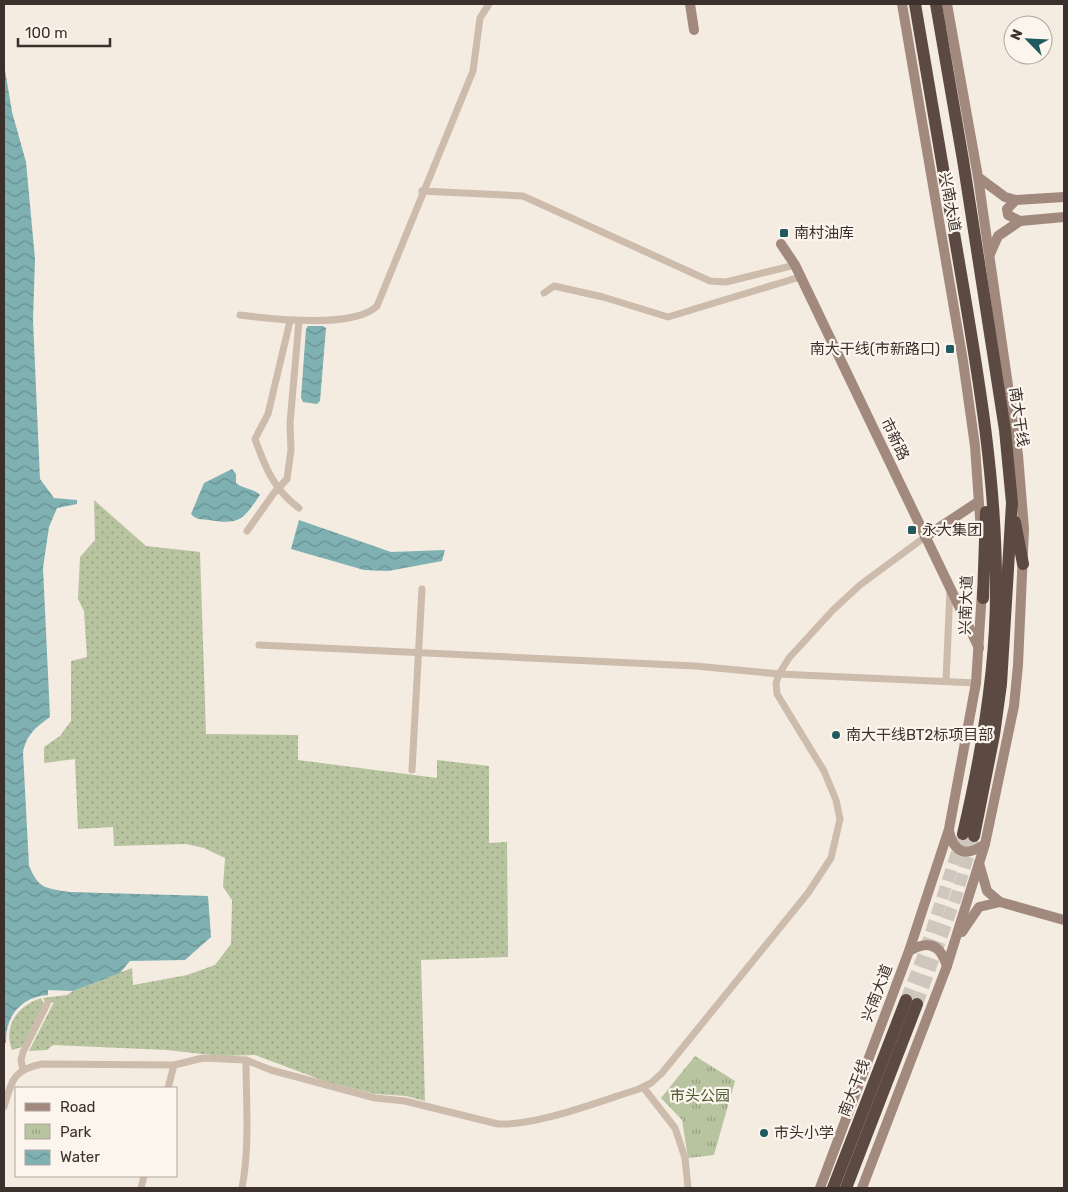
<svg xmlns="http://www.w3.org/2000/svg" width="1068" height="1192" font-family="Rubik,'Noto Sans SC',sans-serif">
	<style>
		.grass { fill: url(#grass-dots) }
		.park { fill: url(#park-tufts) }
		.water { fill: url(#water-waves) }
		.lines { fill: none; stroke-linecap: round; stroke-linejoin: round }
		.highway-tunnel { stroke: #cfc6bd; stroke-width: 12; stroke-dasharray: 12 6; stroke-linecap: butt }
		.street { stroke: #cdbbac; stroke-width: 7 }
		.secondary { stroke: #a18a7d; stroke-width: 10 }
		.highway { stroke: #5c4a42; stroke-width: 12 }
		.poi-dot { fill: #1f5a5e; stroke: #fbf5ee; stroke-width: 2 }
		.labels { text-anchor: middle; stroke-width: 4.5; stroke-linejoin: round; paint-order: stroke }
		.street-label { font-size: 15px; fill: #3b302b; stroke: #fbf5ee }
		.poi-label { font-size: 15px; fill: #3b302b; stroke: #fbf5ee; text-anchor: start }
		.park-label { font-size: 15px; fill: #4a5a2e; stroke: #fbf5ee }
	</style>
	<defs>
		<pattern id="grass-dots" width="8" height="8" patternUnits="userSpaceOnUse" patternTransform="scale(1.25)"><rect width="8" height="8" fill="#b8c4a0"/><path d="M2 2h.1M6 6h.1" fill="none" stroke="#97a083" stroke-width="1.8" stroke-linecap="round"/></pattern>
		<pattern id="park-tufts" width="24" height="20" patternUnits="userSpaceOnUse" patternTransform="scale(1.25)"><rect width="24" height="20" fill="#b8c4a0"/><path d="M3 7l-1-3M5 7V3M7 7l1-3M15 17l-1-3M17 17v-4M19 17l1-3" fill="none" stroke="#97a083"/></pattern>
		<pattern id="water-waves" width="16" height="10" patternUnits="userSpaceOnUse" patternTransform="scale(1.25)"><rect width="16" height="10" fill="#7fb0b2"/><path d="M0 5q4-4 8 0t8 0" fill="none" stroke="#699091"/></pattern>
	</defs>
	<rect width="100%" height="100%" fill="#f4ebe1"/>
	<g class="grass">
		<polygon points="94,500 146,546 200,552 206,734 298,735 298,760 437,778 437,760 489,766 489,843 507,842 508,957 421,960 425,1101 406,1096 376,1094 327,1082 255,1055 221,1056 167,1050 53,1045 47,1050 29,1051 54,1002 46,1004 43,998 67,995 73,991 132,968 133,985 187,975 215,965 231,944 232,900 223,887 225,858 204,848 186,844 114,846 113,827 78,829 75,759 44,763 44,747 60,736 71,721 71,661 87,657 84,611 78,599 80,557 95,540"/>
		<path d="M41 998 44 1005 22 1047 12 1050C3 1026 17 1006 41 998Z"/>
	</g>
	<polygon class="park" points="695,1056 735,1081 714,1155 688,1158 682,1120 661,1098"/>
	<g class="water">
		<path d="M4 64 12 112 26 162 35 259 33 320 40 479 54 498 77 500V504L57 508 49 527 43 568 50 717C36 727 27 734 23 752L29 866C39 889 45 888 69 892L208 896 211 937 185 960 130 961 120 973 73 991 48 990V995C21 997 5 1016 6 1043H4Z"/>
		<polygon points="308,326 323,326 326,328 320,401 317,404 303,402 301,398 306,329"/>
		<path d="M232 469 236 474V483C243 489 255 489 260 495 243 520 239 525 209 520 201 519 196 520 191 514L204 483Z"/>
		<polygon points="299,520 391,552 445,550 442,561 388,571 364,570 291,549"/>
	</g>
	<g class="lines">
		<g class="highway-tunnel">
			<polyline points="906,1000 924,954 963,834"/>
			<polyline points="917,1004 956,897 974,836"/>
		</g>
		<g class="street">
			<polyline points="422,191 523,196 710,281 726,282 795,265"/>
			<polyline points="544,293 554,286 603,297 668,317 800,277"/>
			<path d="M240 315C272 319 354 329 377 306L473 71 480 18 489 4"/>
			<path d="M290 321 268 414 255 439C265 467 274 490 299 508"/>
			<polyline points="247,531 274,493 287,479 291,450 290,423 299,321"/>
			<polyline points="259,645 695,666 779,674 976,683"/>
			<polyline points="946,681 950,589"/>
			<polyline points="412,770 422,589"/>
			<polyline points="23,1070 21,1060 23,1052 47,1004"/>
			<polyline points="643,1087 675,1128 685,1158 688,1188"/>
			<polyline points="168,1088 174,1065"/>
			<path d="M4 1107C12 1081 12 1070 42 1064L174 1065 203 1058 246 1060 271 1070 375 1098 405 1101 498 1124C537 1126 600 1101 639 1089L651 1083 662 1073 808 893 831 858 840 819 836 800 824 771 777 694 776 683 779 674 789 658 833 610 860 585 925 537"/>
			<polyline points="141,1188 144,1176"/>
			<path d="M242 1188C250 1145 246 1103 246 1060"/>
		</g>
		<g class="secondary">
			<polyline points="690,4 694,30"/>
			<polyline points="902,4 963,361 975,446 981,532"/>
			<polyline points="978,177 1005,197 1016,200 1064,197"/>
			<polyline points="1016,200 1007,209 1008,215 1020,221 1064,217"/>
			<polyline points="781,244 795,265 979,648"/>
			<polyline points="990,254 998,236 1020,221"/>
			<polyline points="925,537 978,502"/>
			<path d="M949 831C954 854 967 857 985 844"/>
			<polyline points="979,863 987,891 1000,902"/>
			<polyline points="962,932 979,907 1000,902 1064,920"/>
			<path d="M909 951C930 939 940 945 947 966"/>
			<polyline points="820,1188 909,951 949,829 976,683 982,591"/>
			<polyline points="862,1188 947,966 985,844 1014,706 1018,665 1024,529 1018,455 978,177 947,4"/>
		</g>
		<g class="highway">
			<path d="M915 4C930 94 945 184 961 274 979 379 997 485 996 592 996 671 981 757 963 834"/>
			<polyline points="936,4 963,160 1005,430 1012,503 1001,684 994,735 974,836"/>
			<polyline points="1015,522 1023,564"/>
			<polyline points="983,598 986,512"/>
			<polyline points="833,1188 906,1000"/>
			<polyline points="846,1188 917,1004"/>
		</g>
	</g>
	<g class="poi-dot">
		<rect x="779" y="228" width="10" height="10" rx="2.5"/>
		<rect x="945" y="344" width="10" height="10" rx="2.5"/>
		<rect x="907" y="525" width="10" height="10" rx="2.5"/>
		<circle cx="836" cy="735" r="5"/>
		<circle cx="764" cy="1133" r="5"/>
	</g>
	<g class="labels">
		<g class="street-label">
			<text transform="translate(950 202) rotate(80)" y="5">兴南大道</text>
			<text transform="translate(1019 417) rotate(82)" y="5">南大干线</text>
			<text transform="translate(895 439) rotate(64)" y="5">市新路</text>
			<text transform="translate(966 605) rotate(-88)" y="5">兴南大道</text>
			<text transform="translate(877 993) rotate(-69)" y="5">兴南大道</text>
			<text transform="translate(854 1088) rotate(-69)" y="5">南大干线</text>
		</g>
		<g class="poi-label">
			<text x="794" y="238">南村油库</text>
			<text x="940" y="354" text-anchor="end">南大干线(市新路口)</text>
			<text x="922" y="535">永大集团</text>
			<text x="846" y="740">南大干线BT2标项目部</text>
			<text x="774" y="1138">市头小学</text>
		</g>
		<g class="park-label">
			<text x="700" y="1101">市头公园</text>
		</g>
	</g>
	<rect width="1068" height="1192" fill="none" stroke="#3b302b" stroke-width="10"/>
	<rect x="15" y="1087" width="162" height="90" fill="#fbf5ee" stroke="#aea6a0"/>
	<rect x="25" y="1103" width="25" height="8" fill="#a18a7d" stroke="#aea6a0"/>
	<text x="60" y="1112" font-size="15" fill="#3b302b">Road</text>
	<rect x="25" y="1124" width="25" height="15" fill="url(#park-tufts)" stroke="#aea6a0"/>
	<text x="60" y="1137" font-size="15" fill="#3b302b">Park</text>
	<rect x="25" y="1150" width="25" height="15" fill="url(#water-waves)" stroke="#aea6a0"/>
	<text x="60" y="1162" font-size="15" fill="#3b302b">Water</text>
	<g transform="translate(1028 40) rotate(294)"><circle r="24" fill="#fbf5ee" stroke="#aea6a0"/>
	<path d="M0-4L9 19L0 12L-9 19Z" fill="#1f5a5e"/>
	<text y="-8" font-size="14" font-weight="bold" text-anchor="middle" fill="#3b302b">N</text>
	</g>
	<path d="M18 38v8h92v-8" fill="none" stroke="#3b302b" stroke-width="2.5"/>
	<text x="25" y="38" font-size="15" fill="#3b302b" stroke="#fbf5ee" stroke-width="4" paint-order="stroke">100 m</text>
</svg>
